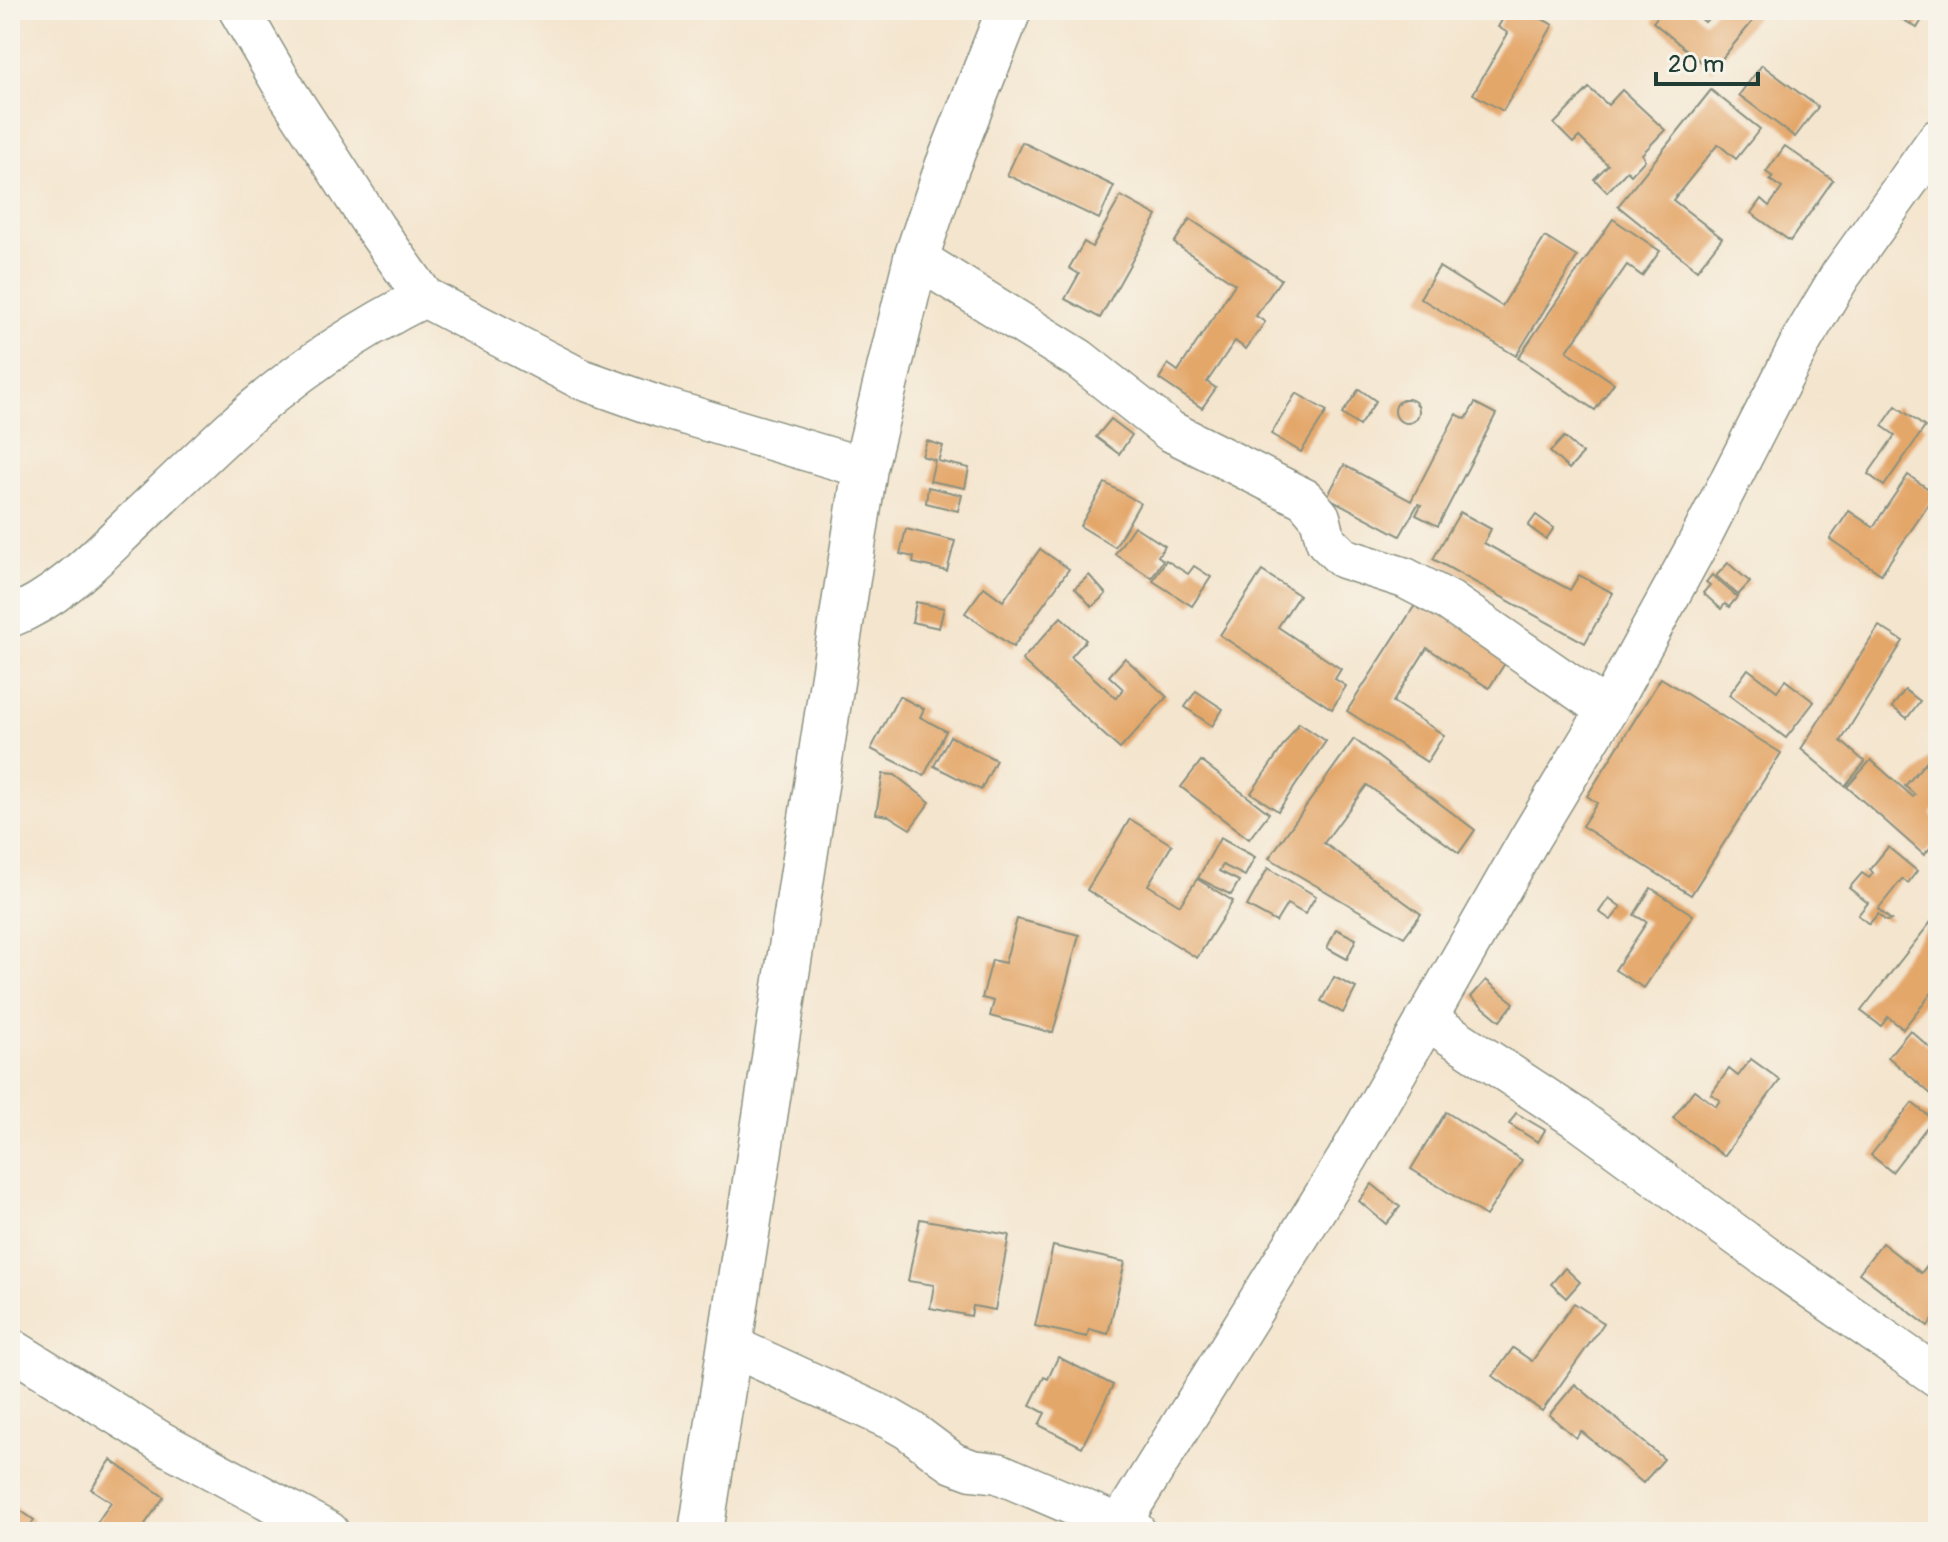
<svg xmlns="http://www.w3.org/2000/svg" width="1948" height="1542" font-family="Pangolin,sans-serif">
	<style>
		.building { fill: #e4a76b }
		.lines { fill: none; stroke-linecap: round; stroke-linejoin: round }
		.street-casing { stroke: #8a9181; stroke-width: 43 }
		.secondary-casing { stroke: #8a9181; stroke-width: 47 }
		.street { stroke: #fff; stroke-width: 40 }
		.secondary { stroke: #fff; stroke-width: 44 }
	</style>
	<rect width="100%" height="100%" fill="#f7f3e8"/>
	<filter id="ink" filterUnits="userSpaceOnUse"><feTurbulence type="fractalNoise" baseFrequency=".0125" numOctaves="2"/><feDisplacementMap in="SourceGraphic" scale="16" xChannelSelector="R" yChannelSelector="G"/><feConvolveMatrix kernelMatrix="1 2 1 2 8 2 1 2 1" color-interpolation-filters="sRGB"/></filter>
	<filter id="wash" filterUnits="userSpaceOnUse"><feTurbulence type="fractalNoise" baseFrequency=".006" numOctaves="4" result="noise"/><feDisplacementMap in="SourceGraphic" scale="32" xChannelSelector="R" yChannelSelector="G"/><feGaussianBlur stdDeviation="1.8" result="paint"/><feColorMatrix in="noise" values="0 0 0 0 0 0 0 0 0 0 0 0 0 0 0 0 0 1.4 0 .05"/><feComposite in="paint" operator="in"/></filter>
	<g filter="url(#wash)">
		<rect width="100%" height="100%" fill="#f4e5ce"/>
		<g id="blocks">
			<g class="building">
				<polygon points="1508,10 1526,10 1553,25 1503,111 1473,94 1508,33 1498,27"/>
				<polygon points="1663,10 1691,10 1705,22 1716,10 1748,10 1756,17 1712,71 1653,22"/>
				<polygon points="1888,10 1928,10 1917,28"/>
				<polygon points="1762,65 1818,107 1795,137 1739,95"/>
				<polygon points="1589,88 1608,105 1622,90 1665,130 1642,154 1645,160 1631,175 1627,171 1607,192 1594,179 1608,165 1579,137 1573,143 1554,124"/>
				<polygon points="1711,90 1760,129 1736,159 1718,144 1673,200 1722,238 1697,270 1618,206"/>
				<polygon points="1022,142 1114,186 1099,219 1007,175"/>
				<polygon points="1785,146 1833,180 1790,241 1751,213 1761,199 1769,206 1782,188 1770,180 1773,177 1766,172"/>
				<polygon points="1121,196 1157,216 1100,318 1065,299 1079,274 1069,268 1084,242 1092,247"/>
				<polygon points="1190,219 1281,279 1256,316 1265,322 1246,349 1235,341 1207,382 1216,388 1202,408 1159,379 1168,364 1178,371 1235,284 1174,243"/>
				<polygon points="1613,219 1660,251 1642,276 1627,265 1567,351 1614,383 1595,410 1518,358"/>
				<polygon points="1545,237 1577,257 1516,356 1420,298 1439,267 1502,306"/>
				<polygon points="1359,389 1376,401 1359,426 1342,414"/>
				<polygon points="1296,393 1327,411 1301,452 1271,434"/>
				<circle cx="1407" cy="411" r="12"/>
				<polygon points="1475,403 1496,414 1438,526 1416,515 1421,505 1418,504 1400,536 1327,497 1344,465 1411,501 1456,414 1466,419"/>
				<polygon points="1896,406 1925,427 1884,486 1868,474 1895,435 1882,426"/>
				<polygon points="1111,419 1132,435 1119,454 1096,437"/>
				<polygon points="1564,437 1583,454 1569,469 1550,452"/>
				<polygon points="927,441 943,446 938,461 969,468 965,488 930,481 935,460 922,456"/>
				<polygon points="1908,475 1936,494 1881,574 1830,539 1849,511 1873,527"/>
				<polygon points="1105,483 1140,503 1115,547 1080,526"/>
				<polygon points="928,487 962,495 958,511 926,503"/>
				<polygon points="1460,512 1491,529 1484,543 1570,590 1579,575 1613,593 1585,643 1433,559"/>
				<polygon points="1536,515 1554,528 1546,539 1528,526"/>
				<polygon points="1134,526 1165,546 1158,556 1163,560 1152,578 1115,554"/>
				<polygon points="906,529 955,541 947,571 913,563 914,557 900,554"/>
				<polygon points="1040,549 1069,569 1013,647 965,613 984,587 1003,601"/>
				<polygon points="1166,560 1188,574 1194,566 1211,577 1192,606 1153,581"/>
				<polygon points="1728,563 1750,582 1738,595 1716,576"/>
				<polygon points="1262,571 1299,595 1278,627 1341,669 1335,679 1346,686 1332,709 1220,635"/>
				<polygon points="1089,575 1106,594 1092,607 1075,588"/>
				<polygon points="1712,575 1737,597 1729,607 1725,604 1721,609 1703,593 1710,585 1706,582"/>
				<polygon points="1419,599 1509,657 1489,688 1427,648 1393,702 1444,735 1427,762 1347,711"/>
				<polygon points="916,602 944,608 939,628 912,622"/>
				<polygon points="1061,617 1086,640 1071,657 1116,698 1123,689 1109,676 1125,658 1167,697 1120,749 1022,660"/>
				<polygon points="1879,626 1903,641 1841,741 1865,762 1845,786 1801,749"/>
				<polygon points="1748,669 1777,691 1785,680 1814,702 1786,738 1729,695"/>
				<polygon points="1661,678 1781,753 1691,895 1582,826 1597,803 1587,796"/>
				<polygon points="1905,690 1920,701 1907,718 1892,707"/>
				<polygon points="1196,691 1223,709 1212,726 1185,707"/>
				<polygon points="899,696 924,709 920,717 946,731 924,776 871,749"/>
				<polygon points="1299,723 1326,741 1278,811 1251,793"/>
				<polygon points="950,736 996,760 981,790 934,766"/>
				<polygon points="1354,739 1475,830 1459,853 1367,785 1324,843 1421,914 1404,937 1269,858"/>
				<polygon points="1938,748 1938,806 1931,815 1938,821 1938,839 1924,855 1847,787 1871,760 1913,797 1915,795 1905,786"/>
				<polygon points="1201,761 1269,813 1249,839 1181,787"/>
				<polygon points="883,774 895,775 930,802 910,829 889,816 876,814"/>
				<polygon points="1130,819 1172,845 1148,885 1180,905 1197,879 1233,901 1197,958 1087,890"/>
				<polygon points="1220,838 1255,857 1245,876 1223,865 1219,871 1239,881 1231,895 1198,878"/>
				<polygon points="1888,847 1917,871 1908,883 1902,879 1878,909 1891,920 1886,921 1878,914 1869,924 1858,915 1868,903 1849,888 1862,873 1869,878 1873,873 1870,869"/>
				<polygon points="1268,868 1316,896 1305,914 1287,904 1276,922 1247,906"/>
				<polygon points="1651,888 1693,915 1644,988 1615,970 1647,922 1634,915"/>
				<polygon points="1609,898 1621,907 1611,920 1599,912"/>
				<polygon points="1938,913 1938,985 1903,1029 1888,1017 1881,1026 1861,1011"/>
				<polygon points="1017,919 1079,935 1053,1033 990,1016 994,1001 982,998 992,960 1005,963"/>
				<polygon points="1336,929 1356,939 1347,959 1327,948"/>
				<polygon points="1334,977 1356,988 1343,1013 1321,1001"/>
				<polygon points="1486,980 1514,1003 1500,1021 1471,997"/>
				<polygon points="1910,1030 1938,1055 1938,1100 1888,1057"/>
				<polygon points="1751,1059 1780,1080 1724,1156 1673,1118 1694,1090 1716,1106 1720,1100 1711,1094 1729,1069 1738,1076"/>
				<polygon points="1912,1103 1933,1119 1892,1172 1871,1155"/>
				<polygon points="1446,1112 1522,1160 1486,1216 1411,1169"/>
				<polygon points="1516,1113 1545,1130 1538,1142 1509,1124"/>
				<polygon points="1372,1184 1400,1207 1386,1224 1359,1201"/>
				<polygon points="920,1219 1009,1235 995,1310 973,1306 971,1316 930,1308 934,1285 908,1281"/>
				<polygon points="1882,1243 1921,1273 1930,1262 1938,1268 1938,1312 1928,1326 1859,1273"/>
				<polygon points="1053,1246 1125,1262 1108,1334 1089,1329 1087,1337 1035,1326"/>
				<polygon points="1565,1268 1580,1282 1566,1298 1551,1284"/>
				<polygon points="1574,1303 1604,1323 1542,1411 1493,1376 1513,1348 1532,1361"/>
				<polygon points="1058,1357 1113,1385 1082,1447 1039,1425 1045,1413 1030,1405 1044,1377 1048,1379"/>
				<polygon points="1575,1384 1664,1459 1643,1483 1581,1431 1576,1438 1549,1415"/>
				<polygon points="111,1460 164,1497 145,1524 153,1529 151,1532 91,1532 111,1502 91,1489"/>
				<polygon points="10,1503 34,1520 28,1529 32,1532 10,1532"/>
			</g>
		</g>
	</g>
	<g filter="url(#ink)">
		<use href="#blocks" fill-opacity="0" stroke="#8a9181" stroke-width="2"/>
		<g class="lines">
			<defs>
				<g id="street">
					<polyline points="239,10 288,94 375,228 424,297 581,379 660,407 865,468"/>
					<polyline points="916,258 1079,359 1170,431 1305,499 1320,517 1326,541 1343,558 1405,578 1449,601 1607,710"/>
					<path d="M10 617C55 600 92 562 126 529 162 495 197 461 233 428 291 375 354 332 424 297"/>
					<polyline points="1426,1019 1579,1120 1772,1261 1938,1377"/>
					<polyline points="731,1346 890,1419 909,1430 953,1463 972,1470 998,1473 1136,1532"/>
					<polyline points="10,1348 161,1442 329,1532"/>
					<polyline points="1120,1524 1347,1159 1530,838 1607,710 1695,549 1803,338 1840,276 1938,139"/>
				</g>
				<polyline id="secondary" points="701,1532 865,468 916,258 947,167 1009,10"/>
			</defs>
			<use href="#street" class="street-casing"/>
			<use href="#secondary" class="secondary-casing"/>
			<use href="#street" class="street"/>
			<use href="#secondary" class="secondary"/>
		</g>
	</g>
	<rect width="1948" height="1542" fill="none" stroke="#f7f3e8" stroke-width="40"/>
	<path d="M1656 72v12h102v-12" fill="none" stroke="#1f3d34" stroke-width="4"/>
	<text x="1668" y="72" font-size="24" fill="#1f3d34" stroke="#f7f3e8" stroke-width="6" paint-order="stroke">20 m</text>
</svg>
